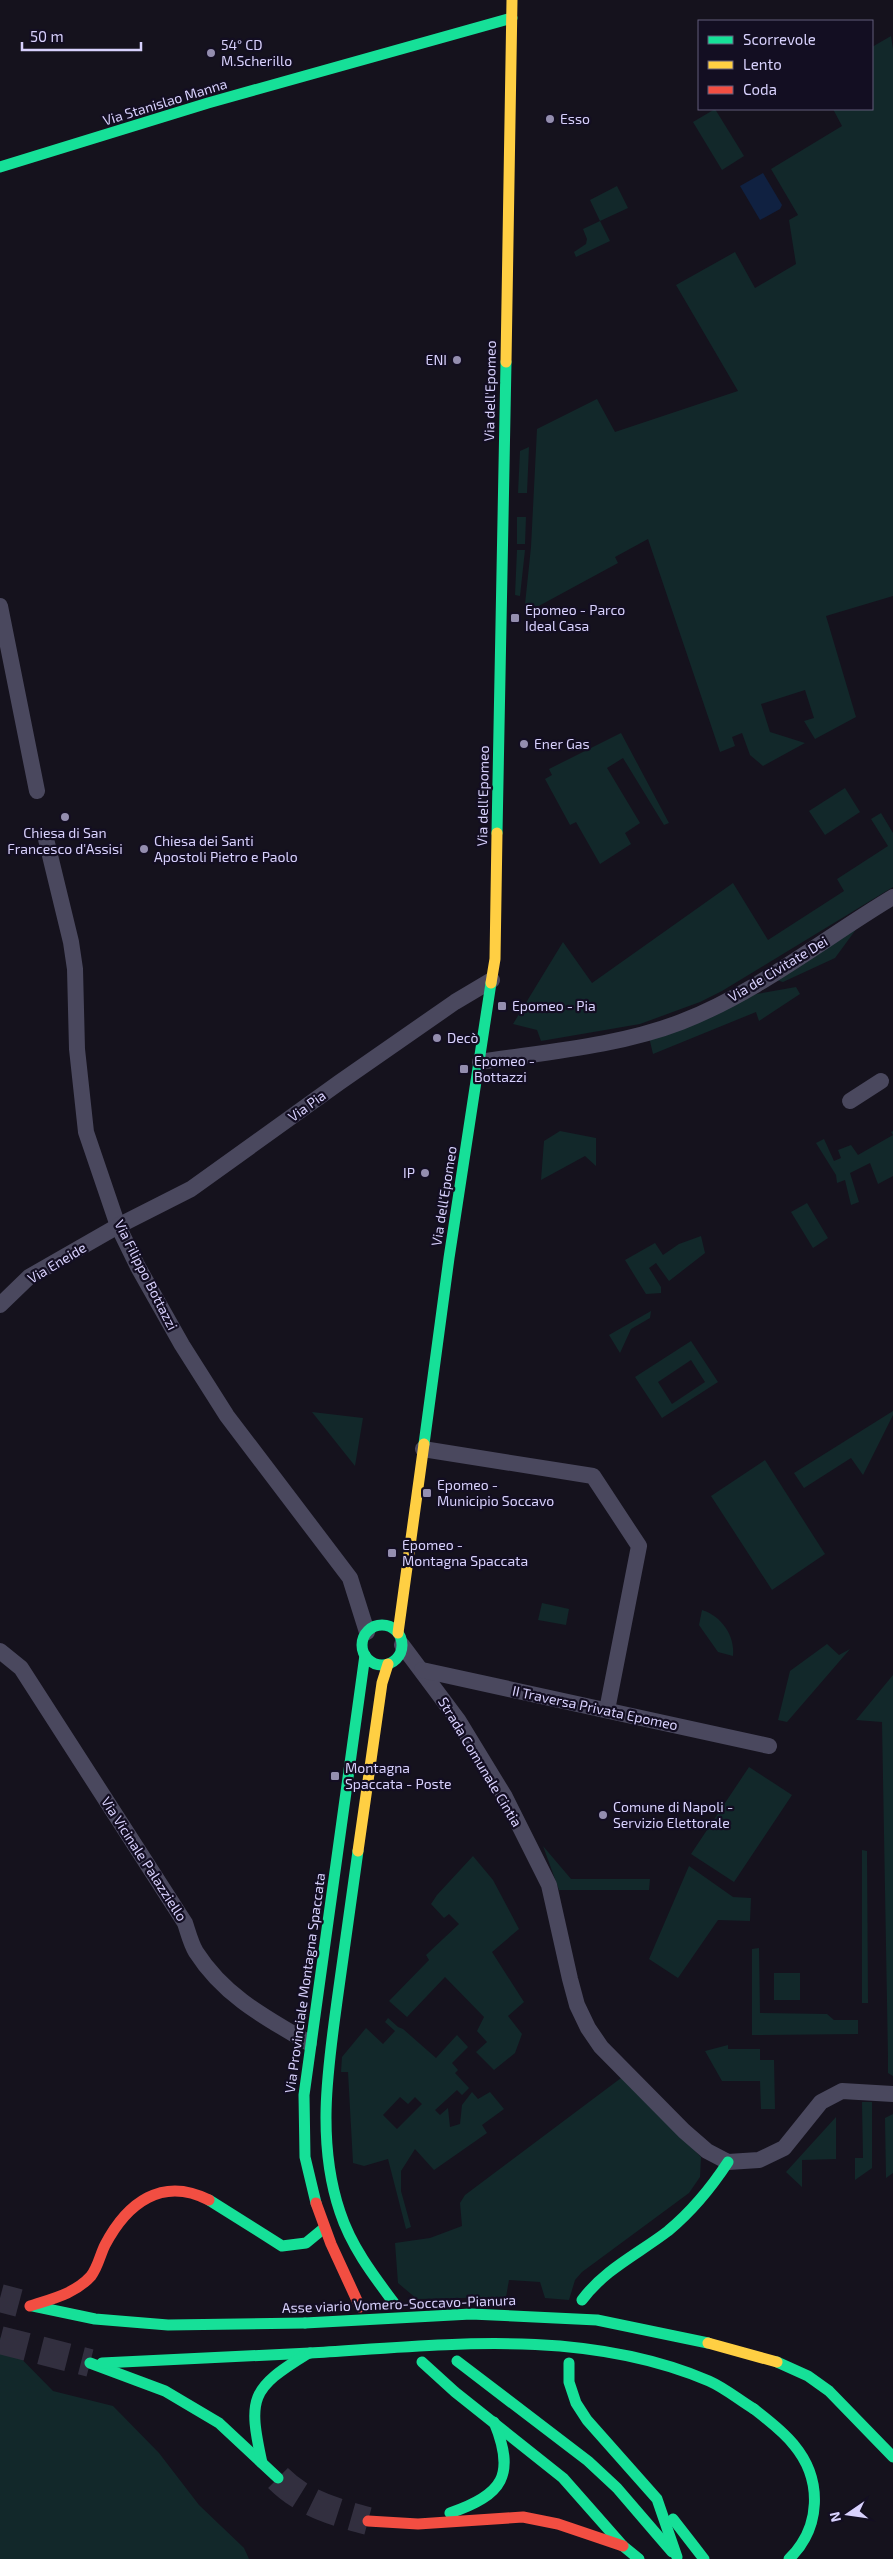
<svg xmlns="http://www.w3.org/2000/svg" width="893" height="2559" font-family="'Exo 2',sans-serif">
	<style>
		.green { fill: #12282a; fill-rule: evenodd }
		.water { fill: #102141 }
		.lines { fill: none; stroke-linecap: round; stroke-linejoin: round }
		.highway-tunnel { stroke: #322f3f; stroke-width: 28; stroke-dasharray: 28 14; stroke-linecap: butt }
		.street { stroke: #4a485e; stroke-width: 16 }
		.fast { stroke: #16e098; stroke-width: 11 }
		.slow { stroke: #ffcf43; stroke-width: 11 }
		.jam { stroke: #f24e42; stroke-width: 11 }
		.fast-bridge { stroke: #16e098; stroke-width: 11 }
		.slow-bridge { stroke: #ffcf43; stroke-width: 11 }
		.poi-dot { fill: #948eaf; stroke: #130e22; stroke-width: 2 }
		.labels { text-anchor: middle; stroke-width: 4.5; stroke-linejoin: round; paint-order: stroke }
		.poi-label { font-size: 14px; fill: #d8d1fd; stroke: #130e22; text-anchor: start }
		.street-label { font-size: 14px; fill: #d8d1fd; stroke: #130e22 }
	</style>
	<rect width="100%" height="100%" fill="#15121d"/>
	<g class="green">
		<polygon points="891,36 893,49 893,596 826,616 856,717 815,739 804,721 814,718 805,690 761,704 770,732 805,743 763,766 750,755 742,733 732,737 735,746 720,752 648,539 615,557 618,563 524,614 531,547 537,429 597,399 615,432 738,391 676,285 735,252 755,288 796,264 789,220 798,215 771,169 842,126 833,109 872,109 872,47"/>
		<polygon points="715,109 744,156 722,170 693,122"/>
		<polygon points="617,186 628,208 600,221 610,241 576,257 574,252 586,244 587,239 583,229 600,221 590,200"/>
		<polygon points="529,447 527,493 518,493 520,451"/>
		<polygon points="517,517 526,517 525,544 517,544"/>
		<polygon points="517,550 525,550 520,596 515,595"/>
		<polygon points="621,733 669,823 664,825 623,758 607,768 640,823 625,833 631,844 600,864 576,822 570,825 545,779 552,775 549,769"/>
		<polygon points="845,788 860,812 825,835 809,811"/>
		<polygon points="881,813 893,833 893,887 722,991 700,1002 640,1024 541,1041 537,1030 513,1024 563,942 592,983 733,883 768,940 844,891 837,879 888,846 871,819"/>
		<polygon points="857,928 835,958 783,982 773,979"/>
		<polygon points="796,987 800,994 759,1021 756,1012 653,1054 649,1037 740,997"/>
		<polygon points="560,1131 596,1138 596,1166 585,1156 541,1180 544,1141"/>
		<polygon points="893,1131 893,1176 878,1184 870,1163 850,1173 859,1202 851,1205 845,1180 837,1183 836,1175 816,1143 824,1139 834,1161 841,1158 838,1150 851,1145 858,1155 893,1135 891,1132"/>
		<polygon points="807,1203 828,1238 813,1248 791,1212"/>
		<polygon points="701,1236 705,1253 669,1281 656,1263 649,1268 661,1287 661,1293 646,1294 625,1260 655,1243 663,1255 679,1244"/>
		<polygon points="651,1311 650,1318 631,1329 620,1353 609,1335"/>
		<path d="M691 1341 718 1382 662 1418 635 1377ZM691 1360 705 1382 672 1404 658 1382Z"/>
		<polygon points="893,1411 893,1415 863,1475 851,1458 804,1488 794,1473"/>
		<polygon points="312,1412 363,1418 355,1466"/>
		<polygon points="765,1460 825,1554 772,1590 711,1496"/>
		<polygon points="542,1603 569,1609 566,1625 538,1620"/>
		<path d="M702 1610C721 1616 735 1635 733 1656L718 1652 699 1625Z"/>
		<polygon points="827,1644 839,1655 850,1649 787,1722 778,1720 790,1671"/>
		<polygon points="893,1675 893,2076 888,2073 888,2057 882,1722 856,1720"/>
		<polygon points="749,1767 792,1795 734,1882 691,1854"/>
		<polygon points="543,1846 571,1879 650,1879 649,1890 559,1890"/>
		<polygon points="862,1850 867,1851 868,2003 862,2003"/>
		<polygon points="473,1856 493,1880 519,1929 492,1952 524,2002 508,2016 522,2034 515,2053 494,2070 476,2052 487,2042 477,2031 484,2017 445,1977 407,2017 389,2001 429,1960 426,1955 459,1924 449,1914 444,1918 431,1904 437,1895"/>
		<polygon points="689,1866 733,1897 751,1898 750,1921 718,1920 678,1978 649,1959"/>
		<polygon points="759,1948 760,2013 827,2014 834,2020 858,2020 858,2034 752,2035 752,1949"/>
		<rect x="774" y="1973" width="26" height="27"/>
		<path d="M388 2018 398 2027 403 2029 436 2058 457 2035 468 2047 452 2063 458 2070 455 2073 469 2088 462 2095 457 2090 435 2110 440 2115 448 2108 450 2127 460 2124 462 2105 472 2092 478 2099 490 2092 504 2109 482 2125 487 2133 434 2170 415 2149 401 2171V2191L411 2227 406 2229 388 2159 364 2166 353 2163 348 2072H341L342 2057 366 2028 383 2044 395 2031 385 2022ZM400 2097 408 2104 415 2097 422 2104 397 2129 383 2115Z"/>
		<polygon points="728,2045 728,2049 760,2049 760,2060 774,2060 775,2109 761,2109 760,2081 722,2081 705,2051"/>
		<polygon points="621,2078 701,2157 700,2177 689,2193 582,2272 575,2280 569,2300 545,2298 540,2282 509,2280 506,2297 417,2299 398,2283 395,2243 430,2238 462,2226 460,2203 465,2195"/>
		<polygon points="862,2102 872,2102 872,2168 855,2180 855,2158 863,2158"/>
		<polygon points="893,2114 893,2173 886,2178 885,2118"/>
		<polygon points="836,2117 836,2159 802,2160 802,2187 786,2172"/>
		<polygon points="0,2337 53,2391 113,2406 159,2453 199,2505 244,2548 249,2559 0,2559"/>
	</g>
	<polygon class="water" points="763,173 782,205 780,209 760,220 740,186"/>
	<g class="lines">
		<g class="highway-tunnel">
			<polyline points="0,2298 19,2303"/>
			<polyline points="0,2340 90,2363"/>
			<path d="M278 2478C303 2503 334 2512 368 2521"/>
		</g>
		<g class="street">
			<polyline points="0,606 37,791"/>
			<polyline points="46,839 71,942 75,969 77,1049 86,1132 118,1226 138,1267 182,1345 227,1416 350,1578 367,1632"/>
			<path d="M480 1062C545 1052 619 1046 681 1022 758 992 823 939 893 897"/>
			<polyline points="850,1101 881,1081"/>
			<polyline points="0,1305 29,1277 118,1226 191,1189 340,1082 455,1002 492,980"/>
			<polyline points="423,1449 593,1476 639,1546 607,1710"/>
			<polyline points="402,1645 458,1720 505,1797 549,1885 570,1979 577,2005 588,2028 601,2047 684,2131 707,2151 728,2162 759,2160 784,2148 821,2102 842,2091 893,2094"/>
			<path d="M0 1651 21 1668 185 1923C188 1932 191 1944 196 1952 224 1996 266 2018 309 2043"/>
			<polyline points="422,1670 769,1746"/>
		</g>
		<g class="fast">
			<polyline points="0,167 208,103 512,18"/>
			<polyline points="497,833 506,362"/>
			<polyline points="424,1444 449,1258 491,983"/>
			<circle cx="382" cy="1645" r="20"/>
			<path d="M358 1851C351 1899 345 1947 338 1994 328 2067 316 2141 340 2212 351 2246 373 2275 394 2303"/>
			<polyline points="209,2200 282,2246 306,2243 323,2229"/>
			<polyline points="316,2203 305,2157 304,2095 365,1655"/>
			<path d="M582 2300C605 2269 638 2254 668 2231 692 2211 711 2188 728 2162"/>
			<polyline points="33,2306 95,2319 168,2325 305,2323"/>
			<polyline points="457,2361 588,2461 617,2488 672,2552"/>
			<polyline points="422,2362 455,2392 563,2478 623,2546 639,2559"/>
			<polyline points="777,2362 808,2376 829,2391 893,2457"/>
			<polyline points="90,2363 165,2391 219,2423 278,2478"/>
			<polyline points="102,2363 310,2353"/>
			<polyline points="569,2363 569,2382 576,2403 587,2420 657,2499 677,2557"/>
			<path d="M754 2409C768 2420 783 2431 794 2445 823 2480 821 2528 789 2559"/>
			<path d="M262 2463C248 2398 250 2389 307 2354"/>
			<path d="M450 2513C503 2495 516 2475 494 2422"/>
			<polyline points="673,2519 704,2559"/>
		</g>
		<g class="slow">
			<polyline points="506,362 512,0"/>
			<polyline points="491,983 495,959 497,833"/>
			<polyline points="398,1633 424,1444"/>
			<polyline points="358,1851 382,1683 388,1664"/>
		</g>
		<g class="jam">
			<polyline points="316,2203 331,2244 360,2307"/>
			<path d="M30 2306C51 2299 75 2294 91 2276 98 2267 100 2255 105 2245 127 2203 162 2176 209 2200"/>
			<polyline points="368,2521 418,2524 523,2517 558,2524 623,2546"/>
		</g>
		<g class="fast-bridge">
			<polyline points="305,2323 471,2314 597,2320 708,2343"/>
			<path d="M310 2353C442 2345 583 2327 709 2381 725 2388 739 2400 754 2409"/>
		</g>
		<polyline class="slow-bridge" points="708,2343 777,2362"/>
	</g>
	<g class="poi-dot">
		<circle cx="211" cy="53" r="5"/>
		<circle cx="550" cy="119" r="5"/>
		<circle cx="457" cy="360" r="5"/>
		<rect x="510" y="613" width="10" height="10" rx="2.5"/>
		<circle cx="524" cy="744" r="5"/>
		<circle cx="65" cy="817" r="5"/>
		<circle cx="144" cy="849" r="5"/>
		<rect x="497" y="1001" width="10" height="10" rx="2.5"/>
		<circle cx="437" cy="1038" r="5"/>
		<rect x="459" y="1064" width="10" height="10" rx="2.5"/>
		<circle cx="425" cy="1173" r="5"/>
		<rect x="422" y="1488" width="10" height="10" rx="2.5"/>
		<rect x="387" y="1548" width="10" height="10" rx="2.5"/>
		<rect x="330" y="1771" width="10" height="10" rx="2.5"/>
		<circle cx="603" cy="1815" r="5"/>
	</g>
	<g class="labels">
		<g class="poi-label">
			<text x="221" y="50">54° CD<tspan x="221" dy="16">M.Scherillo</tspan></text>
			<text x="560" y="124">Esso</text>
			<text x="447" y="365" text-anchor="end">ENI</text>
			<text x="525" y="615">Epomeo - Parco<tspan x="525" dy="16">Ideal Casa</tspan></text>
			<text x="534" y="749">Ener Gas</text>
			<text x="65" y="838" text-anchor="middle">Chiesa di San<tspan x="65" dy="16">Francesco d'Assisi</tspan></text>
			<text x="154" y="846">Chiesa dei Santi<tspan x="154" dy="16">Apostoli Pietro e Paolo</tspan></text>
			<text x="512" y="1011">Epomeo - Pia</text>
			<text x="447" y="1043">Decò</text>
			<text x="474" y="1066">Epomeo -<tspan x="474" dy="16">Bottazzi</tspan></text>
			<text x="415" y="1178" text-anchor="end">IP</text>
			<text x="437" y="1490">Epomeo -<tspan x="437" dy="16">Municipio Soccavo</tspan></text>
			<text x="402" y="1550">Epomeo -<tspan x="402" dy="16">Montagna Spaccata</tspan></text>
			<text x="345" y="1773">Montagna<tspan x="345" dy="16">Spaccata - Poste</tspan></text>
			<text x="613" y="1812">Comune di Napoli -<tspan x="613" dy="16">Servizio Elettorale</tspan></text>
		</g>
		<g class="street-label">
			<text transform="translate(165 102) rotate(-17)" y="5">Via Stanislao Manna</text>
			<text transform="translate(490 391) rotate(-89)" y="5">Via dell'Epomeo</text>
			<text transform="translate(483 796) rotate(-89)" y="5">Via dell'Epomeo</text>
			<text transform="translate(778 969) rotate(-31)" y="5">Via de Civitate Dei</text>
			<text transform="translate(307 1106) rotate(-36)" y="5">Via Pia</text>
			<text transform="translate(444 1196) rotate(-81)" y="5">Via dell'Epomeo</text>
			<text transform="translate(57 1263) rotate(-31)" y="5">Via Eneide</text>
			<text transform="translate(146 1275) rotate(63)" y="5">Via Filippo Bottazzi</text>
			<text transform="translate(595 1708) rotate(12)" y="5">II Traversa Privata Epomeo</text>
			<text transform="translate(480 1762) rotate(59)" y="5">Strada Comunale Cintia</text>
			<text transform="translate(144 1859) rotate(57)" y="5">Via Vicinale Palazziello</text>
			<text transform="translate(305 1983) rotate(-82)" y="5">Via Provinciale Montagna Spaccata</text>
			<text transform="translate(399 2304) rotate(-2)" y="5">Asse viario Vomero-Soccavo-Pianura</text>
		</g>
	</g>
	<rect x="698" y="20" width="175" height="90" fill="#130e22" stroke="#625c7a"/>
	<rect x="708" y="36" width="25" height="8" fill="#16e098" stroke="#625c7a"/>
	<text x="743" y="45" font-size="15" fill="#d8d1fd">Scorrevole</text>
	<rect x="708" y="61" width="25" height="8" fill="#ffcf43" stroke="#625c7a"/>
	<text x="743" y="70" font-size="15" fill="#d8d1fd">Lento</text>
	<rect x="708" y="86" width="25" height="8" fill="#f24e42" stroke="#625c7a"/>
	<text x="743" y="95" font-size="15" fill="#d8d1fd">Coda</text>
	<g transform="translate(848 2514) rotate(257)" stroke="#130e22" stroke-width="4" paint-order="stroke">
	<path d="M0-4L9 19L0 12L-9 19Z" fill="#d8d1fd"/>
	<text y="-8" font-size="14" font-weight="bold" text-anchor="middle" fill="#d8d1fd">N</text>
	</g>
	<path d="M22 42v8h119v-8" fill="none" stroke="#d8d1fd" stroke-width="2.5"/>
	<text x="30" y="42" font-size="15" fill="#d8d1fd" stroke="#130e22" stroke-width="4" paint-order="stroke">50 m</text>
</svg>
